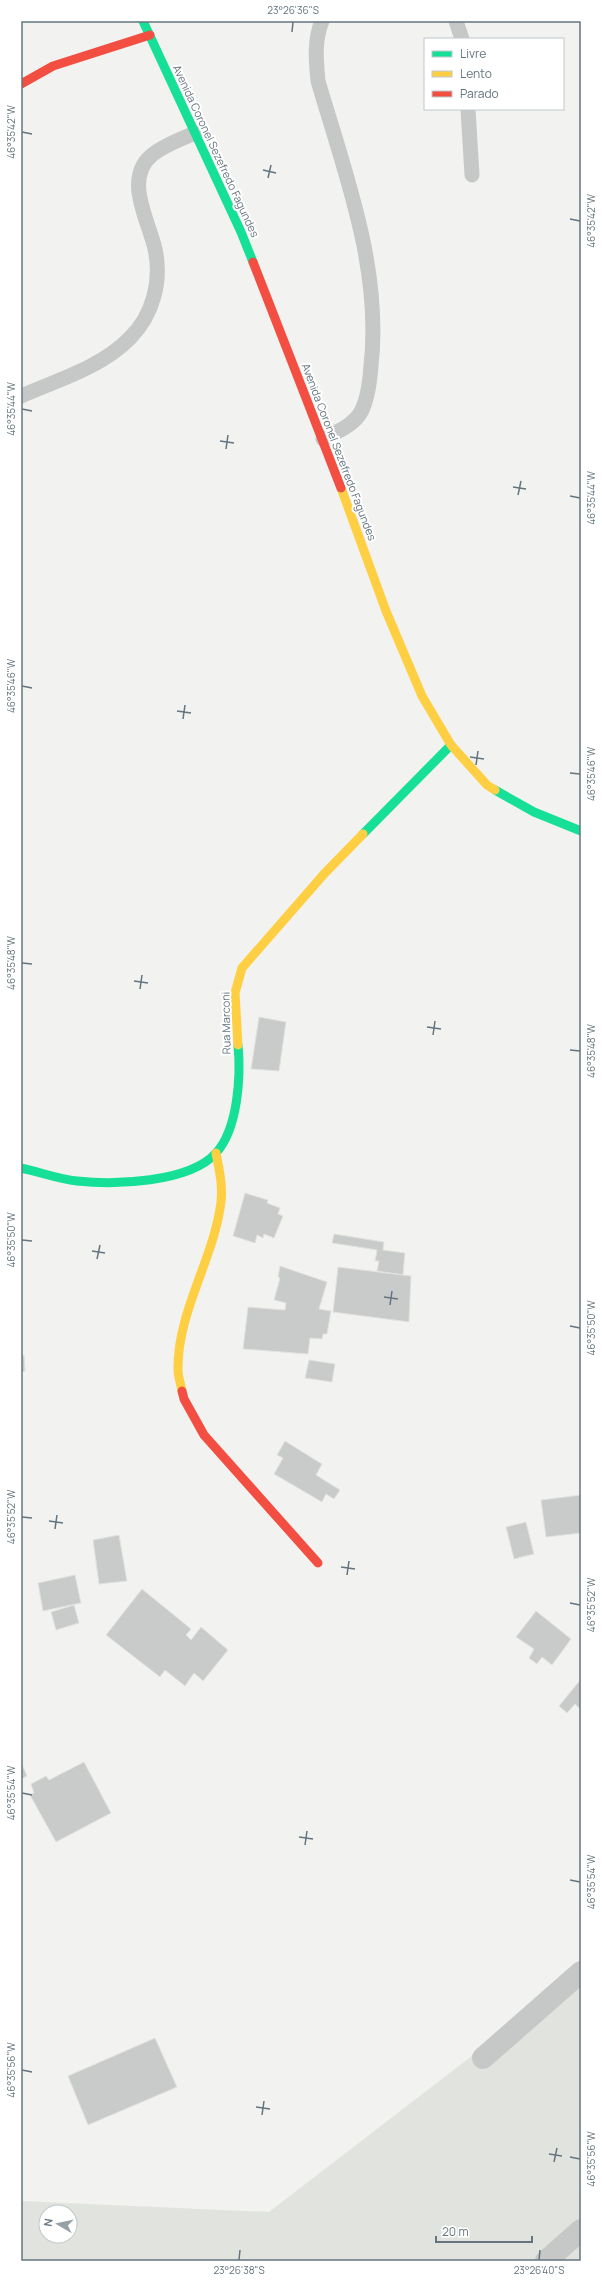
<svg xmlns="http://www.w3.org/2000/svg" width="602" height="2282" font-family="Manrope,sans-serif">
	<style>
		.green { fill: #e1e4de; fill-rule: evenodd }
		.building { fill: #c9cbcb; stroke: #e2e2e0 }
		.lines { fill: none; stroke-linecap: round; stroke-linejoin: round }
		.lane { stroke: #c6c8c8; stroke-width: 15 }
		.street { stroke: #c6c8c8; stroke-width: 22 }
		.fast { stroke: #16e098; stroke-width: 9 }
		.slow { stroke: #ffcf43; stroke-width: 9 }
		.jam { stroke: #f24e42; stroke-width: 9 }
		.ticks { fill: none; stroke: #64757f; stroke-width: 1.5 }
		.labels { text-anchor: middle; stroke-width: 4; stroke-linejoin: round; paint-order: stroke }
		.street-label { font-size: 11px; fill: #64757f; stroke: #fff }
		.neatline { fill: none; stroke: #64757f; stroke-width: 1.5 }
		.ticks-label { font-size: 10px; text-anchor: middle; fill: #64757f }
	</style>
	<rect width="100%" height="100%" fill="#f2f2f0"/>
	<path class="green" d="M581 1972V2261H21V2201L269 2212ZM46 2212H70V2236H46Z"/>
	<g class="building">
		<polygon points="259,1017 286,1022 279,1071 251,1069"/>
		<polygon points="245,1193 268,1200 267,1203 280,1208 278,1214 283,1216 274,1238 264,1234 263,1238 257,1235 255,1243 233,1236"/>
		<polygon points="334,1234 384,1242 383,1250 405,1253 403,1275 377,1271 379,1261 375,1261 377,1250 332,1243"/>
		<polygon points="280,1266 327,1282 319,1309 331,1311 327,1334 323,1334 322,1339 310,1338 308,1354 243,1349 248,1307 285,1310 286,1303 274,1300 280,1278 278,1277"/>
		<polygon points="338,1267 411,1276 409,1322 333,1312"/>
		<polygon points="24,1355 25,1371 21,1372 21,1356"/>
		<polygon points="309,1360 335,1364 332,1382 305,1378"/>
		<polygon points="285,1441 322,1464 316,1475 340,1490 334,1499 326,1494 322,1502 274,1474 283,1458 277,1455"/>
		<polygon points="581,1495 581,1533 546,1537 541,1500"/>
		<polygon points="526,1522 534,1554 514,1559 506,1527"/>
		<polygon points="119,1535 127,1581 99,1584 93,1540"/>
		<polygon points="75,1575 81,1603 43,1611 38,1583"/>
		<polygon points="142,1589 191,1629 186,1635 191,1640 201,1627 228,1650 203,1681 194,1673 185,1686 165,1670 160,1677 106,1635"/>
		<polygon points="74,1605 79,1623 56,1630 51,1612"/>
		<polygon points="536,1611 571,1639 552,1665 542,1657 537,1664 529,1658 534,1649 516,1637"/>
		<polygon points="581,1679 581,1710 575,1704 567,1713 559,1706"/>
		<polygon points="21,1762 27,1776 21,1779"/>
		<polygon points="84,1762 111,1813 56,1842 30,1795 34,1793 31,1784 46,1776 49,1780"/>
		<polygon points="155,2038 177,2087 88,2125 68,2076"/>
	</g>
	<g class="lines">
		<g class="lane">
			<path d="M322 21C314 40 316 61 318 81 345 173 382 269 371 366 370 380 368 397 362 410 355 425 336 432 323 439"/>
			<polyline points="456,21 462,39"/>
			<polyline points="468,109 472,175"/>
			<path d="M21 396C58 380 102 367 130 338 153 315 162 281 155 249 149 221 123 179 152 155 164 145 181 139 195 133"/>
		</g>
		<g class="street">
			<polyline points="483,2058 581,1972"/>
			<polyline points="546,2261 581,2230"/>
		</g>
		<g class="fast">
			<polyline points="143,21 241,232 253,262"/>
			<polyline points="495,790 534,812 581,831"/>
			<polyline points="363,834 451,745"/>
			<path d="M21 1168C40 1172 58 1179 77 1181 114 1185 189 1183 216 1153 238 1129 241 1076 238 1045"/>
		</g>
		<g class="slow">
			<polyline points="341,488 386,611 422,696 451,745 487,785 495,790"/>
			<polyline points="238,1045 235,993 242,968 324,874 363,834"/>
			<path d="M182 1391C181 1384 178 1377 178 1370 177 1312 214 1259 221 1202 223 1185 219 1169 216 1153"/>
		</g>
		<g class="jam">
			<polyline points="21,84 53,66 150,35"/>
			<polyline points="253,262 341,488"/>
			<polyline points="182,1391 184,1399 204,1435 318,1563"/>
		</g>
	</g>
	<path class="ticks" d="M292 32 293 22M22 132 32 134M263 170 276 173M268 178 271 165M570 219 580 221M22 409 32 411M220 441 234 443M226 449 228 435M513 487 526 489M518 495 521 481M570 496 580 498M22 686 32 688M177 711 191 713M183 719 185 705M470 757 484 759M476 765 478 751M570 773 580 774M22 963 32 964M134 981 148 983M140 989 142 975M427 1027 441 1029M433 1035 435 1021M570 1050 580 1051M22 1240 32 1241M92 1251 105 1253M97 1259 100 1245M384 1297 398 1299M390 1305 392 1291M570 1326 580 1328M22 1517 32 1518M49 1521 63 1523M55 1529 57 1515M341 1567 355 1569M347 1575 349 1561M570 1603 580 1605M22 1793 32 1795M299 1837 313 1839M305 1845 307 1831M570 1880 580 1882M22 2070 32 2072M256 2107 270 2109M262 2115 264 2101M549 2154 562 2156M570 2157 580 2159M554 2162 557 2148M239 2260 240 2250M539 2260 540 2250"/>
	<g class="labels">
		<g class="street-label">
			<text transform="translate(216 151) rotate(65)" y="4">Avenida Coronel Sezefredo Fagundes</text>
			<text transform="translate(339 452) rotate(69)" y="4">Avenida Coronel Sezefredo Fagundes</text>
			<text transform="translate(226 1023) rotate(-91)" y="4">Rua Marconi</text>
		</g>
	</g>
	<rect width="602" height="2282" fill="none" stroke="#ffffff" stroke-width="44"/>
	<rect x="424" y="38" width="140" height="72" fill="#ffffff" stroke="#c1c8cc"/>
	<rect x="432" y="51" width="20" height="6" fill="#16e098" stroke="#c1c8cc"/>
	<text x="460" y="58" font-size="12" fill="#64757f">Livre</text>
	<rect x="432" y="71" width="20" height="6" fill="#ffcf43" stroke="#c1c8cc"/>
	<text x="460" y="78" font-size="12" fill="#64757f">Lento</text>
	<rect x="432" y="91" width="20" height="6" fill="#f24e42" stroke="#c1c8cc"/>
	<text x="460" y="98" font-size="12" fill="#64757f">Parado</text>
	<g transform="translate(58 2224) rotate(279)"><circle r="19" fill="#ffffff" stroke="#c1c8cc"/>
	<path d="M0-3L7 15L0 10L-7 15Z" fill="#96a1a7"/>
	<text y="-6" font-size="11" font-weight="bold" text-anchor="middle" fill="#64757f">N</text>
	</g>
	<path d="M436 2236v6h96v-6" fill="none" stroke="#64757f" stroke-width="2"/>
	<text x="442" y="2236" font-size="12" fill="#64757f" stroke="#ffffff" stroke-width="3" paint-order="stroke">20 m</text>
	<rect x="22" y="22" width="558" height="2238" class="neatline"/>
	<g class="ticks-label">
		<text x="293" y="14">23°26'36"S</text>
		<text transform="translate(11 132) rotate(-90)" y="4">46°35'42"W</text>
		<text transform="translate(591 221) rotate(-90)" y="4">46°35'42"W</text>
		<text transform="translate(11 409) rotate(-90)" y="4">46°35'44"W</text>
		<text transform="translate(591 498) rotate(-90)" y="4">46°35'44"W</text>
		<text transform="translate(11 686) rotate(-90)" y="4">46°35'46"W</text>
		<text transform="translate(591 774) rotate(-90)" y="4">46°35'46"W</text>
		<text transform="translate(11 963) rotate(-90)" y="4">46°35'48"W</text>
		<text transform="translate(591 1051) rotate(-90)" y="4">46°35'48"W</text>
		<text transform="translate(11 1240) rotate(-90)" y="4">46°35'50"W</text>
		<text transform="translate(591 1328) rotate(-90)" y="4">46°35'50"W</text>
		<text transform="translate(11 1517) rotate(-90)" y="4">46°35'52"W</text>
		<text transform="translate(591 1605) rotate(-90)" y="4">46°35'52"W</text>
		<text transform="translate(11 1793) rotate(-90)" y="4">46°35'54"W</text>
		<text transform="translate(591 1882) rotate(-90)" y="4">46°35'54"W</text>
		<text transform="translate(11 2070) rotate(-90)" y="4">46°35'56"W</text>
		<text transform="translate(591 2159) rotate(-90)" y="4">46°35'56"W</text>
		<text x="239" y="2274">23°26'38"S</text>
		<text x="539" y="2274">23°26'40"S</text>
	</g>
</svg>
